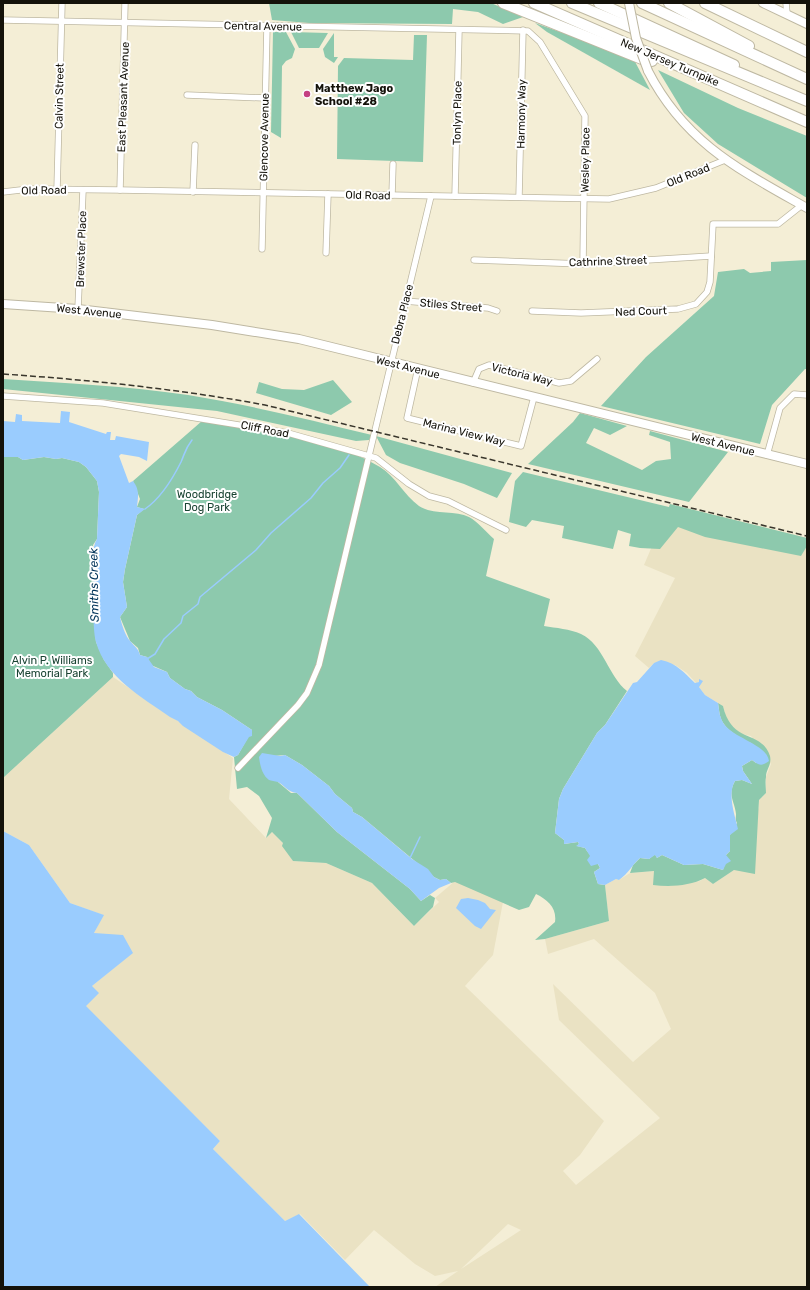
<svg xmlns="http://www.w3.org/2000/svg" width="810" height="1290" font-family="Rubik,sans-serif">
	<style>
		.built { fill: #eae2c3; fill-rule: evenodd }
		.green { fill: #8dc9ad }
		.water { fill: #9accfe }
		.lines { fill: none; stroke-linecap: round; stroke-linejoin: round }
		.stream { stroke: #9accfe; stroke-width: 1.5 }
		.street-casing { stroke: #beb8a2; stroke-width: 7 }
		.secondary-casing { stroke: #beb8a2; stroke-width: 10 }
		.highway-casing { stroke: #beb8a2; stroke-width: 12 }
		.street { stroke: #fff; stroke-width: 5.5 }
		.secondary { stroke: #fff; stroke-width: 8 }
		.highway { stroke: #fff; stroke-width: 10 }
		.rail { stroke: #39362c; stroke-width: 1.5; stroke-dasharray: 6 3; stroke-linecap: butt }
		.secondary-bridge-casing { stroke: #beb8a2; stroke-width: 10; stroke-linecap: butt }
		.secondary-bridge { stroke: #fff; stroke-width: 8 }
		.poi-dot { fill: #c54082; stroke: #fff; stroke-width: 1.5 }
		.labels { text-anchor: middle; stroke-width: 4; stroke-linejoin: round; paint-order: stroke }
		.street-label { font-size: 11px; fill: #14120a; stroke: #fff }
		.poi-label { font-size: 11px; font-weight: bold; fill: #14120a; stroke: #fff; text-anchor: start }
		.park-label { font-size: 11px; fill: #194332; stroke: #fff }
		.water-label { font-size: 12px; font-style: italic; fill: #013359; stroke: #fff }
	</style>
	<rect width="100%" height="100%" fill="#f4eed6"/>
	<path class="built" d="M670 504 807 538V1287H435L458 1271 435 1276 415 1264 374 1230 345 1260 300 1214 285 1221 213 1149 220 1141 85 1006 92 986 132 953 94 933 103 915 70 903 29 845 3 831V778L113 677 233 758 229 799 266 838 272 832 284 844 293 861 326 863 372 883 414 926 439 902 435 898 455 881 503 902 493 955 465 986 604 1121 580 1155 563 1171 576 1185 660 1118 559 1020 553 984 633 1062 671 1029 655 993 594 939 548 954 545 939 609 921 605 885 616 879 619 880 630 873 655 871 665 886 700 881 705 878 713 884 734 870 759 807V800L766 793V777L771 764 751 736 741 734 731 726 726 718 723 706 705 695 699 687V682L696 683 687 673 675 665 654 663 649 668 635 656 675 578 644 565ZM508 1224 521 1230 461 1269Z"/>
	<g class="green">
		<polygon points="269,3 491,3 523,17 503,24 478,12 453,9 452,24 309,23 272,20"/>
		<polygon points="535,23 633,58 650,90 547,32"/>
		<polygon points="273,32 286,32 295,49 292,58 286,61 282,66 281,138 271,132"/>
		<polygon points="291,32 328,33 319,48 299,48"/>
		<polygon points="334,33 334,57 338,57 334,63 325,57 323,49"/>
		<polygon points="414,35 427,35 423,162 337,159 338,66 344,58 413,60"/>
		<polygon points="658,70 738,108 807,136 807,198 718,144 684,113"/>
		<polygon points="807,260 807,369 805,369 772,405 760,444 601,406 646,357 714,296 718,272 744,269 750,273 771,271 771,262"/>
		<path d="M3 379C65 383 127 386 188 395 250 405 311 420 372 435L369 440 356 441 217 411 3 389Z"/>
		<polygon points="333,380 352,402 331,415 256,393 259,382 282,389 304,390"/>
		<polygon points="580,413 627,426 610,435 594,428 586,443 642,470 656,461 671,459 670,442 649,435 650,431 728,452 689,502 528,464 573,422"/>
		<path d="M202 421C258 430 331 437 380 467 396 477 404 495 419 506 432 515 455 510 469 517 478 522 486 532 494 539L486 576 550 599 544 626C556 628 570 629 581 634 604 645 608 676 627 691L605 725 597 733 563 789 559 799 555 833 564 840V844L578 842 579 844 577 846 585 848C589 855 597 860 600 868L594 872 598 884 605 885 609 921 545 939 535 940 555 922C557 908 548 900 536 894L529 907 519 910 455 882 451 883 446 879 440 880 434 877 362 817 353 812 352 808 335 794 329 786 302 765 285 755 274 756 278 782 291 793H297L337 832 410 889 421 901 430 895 435 898 433 907 414 926 372 883 326 863 293 861 282 846 283 843 272 832 266 838 272 818 259 796 247 787 237 789 234 757 238 755 252 730 222 710 197 697 191 691 185 689 170 678 167 672 151 665 147 657 140 655 138 648 130 641 120 617 127 607 123 582 125 569 137 515 144 509 137 507 140 499 133 481Z"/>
		<polygon points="376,436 512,473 497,498 464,484 400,463 386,455"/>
		<polygon points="3,457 18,457 23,460 44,457 56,459 62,458 79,462 86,467 97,481 99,492 97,539 93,545 95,566 95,630 96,642 104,660 113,673 113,677 3,778"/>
		<polygon points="523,472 669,507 670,504 807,538 807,546 801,556 705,537 678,527 660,549 640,548 629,546 631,534 618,530 613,549 562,538 564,526 532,520 526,527 509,522 515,481"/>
		<path d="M718 703 723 706C732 745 761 729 770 756 772 765 766 769 766 777 765 782 766 788 766 793L759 800 755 874 734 870 713 884 705 878C690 886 670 887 653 885L654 871 630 873 633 865 640 858 649 859 655 854 657 858 662 855 684 865 703 864 723 870 726 855 730 851V835L737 823C735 819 736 818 736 814 735 802 727 795 735 781L742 780 752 784 743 771 742 766 752 760 756 763 751 743C740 739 725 729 721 719 719 714 719 708 718 703Z"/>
	</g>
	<g class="water">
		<path d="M61 411 70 412 69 422 106 434 107 432H111L110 440H115L116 436 149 442 147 461 139 457 121 454 119 456 129 483 133 481C140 490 138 497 137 507L145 509 137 515 125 569 123 582 127 607 120 617C122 625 125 636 131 642 135 647 138 648 140 655L147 657 154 667 167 672 170 678 185 689 191 691 197 697 222 710 252 730V736L249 737 238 755 234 757 223 752 183 726 178 721 170 717C142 697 106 678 96 642 92 628 94 597 94 581 95 568 90 550 97 539L99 492 97 481 86 467 79 462 62 458 56 459 44 457 23 460 18 457H3V421L15 422 16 414 22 415V421L60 423Z"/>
		<path d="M661 660C677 663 684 673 695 683L699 682V679L703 681 699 687 705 695 718 703C719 708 719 714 721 718 727 738 766 742 769 761 761 767 759 765 752 760L742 766 743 771 752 784 742 780 735 781C727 794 735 816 738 829L730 835V851L726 855 731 861 726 864 723 870 703 864 684 865 662 855 657 858 655 855 649 859 640 858C631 866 629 873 619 880L616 879 605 885 598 884 594 872 600 868 598 864 591 866 587 860 590 856 585 848 576 846 579 844 578 842 564 844V840L555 833 559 799 563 789 597 733 605 725 633 683 637 682 654 663Z"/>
		<path d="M262 753 280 756 285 755 302 765 329 786 335 794 352 808 353 812 362 817 412 859 428 869 434 877 440 880 446 879 451 883 439 888 421 901 410 889 337 832 297 793C288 792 285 786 278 782 275 781 271 781 269 780 262 775 260 765 259 757Z"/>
		<polygon points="3,831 29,845 70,903 104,915 94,933 123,935 133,953 92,986 99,993 86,1006 220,1141 213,1149 285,1221 299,1214 370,1287 3,1287"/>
		<polygon points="468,898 478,900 485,903 490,909 496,910 481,929 475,926 456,908 461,899"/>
	</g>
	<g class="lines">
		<g class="stream">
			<path d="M145 509C161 498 172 480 181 462 185 453 185 449 192 440"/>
			<polyline points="147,659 155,654 164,639 181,623 183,616 198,604 200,597 256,550 271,533 311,498 323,483 340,468 349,455"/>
			<polyline points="410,858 420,837"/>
		</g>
		<defs>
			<g id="street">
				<polyline points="786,3 787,14"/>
				<polyline points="3,20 528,31 540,42 585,116 583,264"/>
				<polyline points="187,95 265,98"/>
				<polyline points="57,190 62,3"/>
				<polyline points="120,190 125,3"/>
				<polyline points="3,192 29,189 120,190 609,199 656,188 725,160"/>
				<polyline points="193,192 195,145"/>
				<polyline points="392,195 393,164"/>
				<polyline points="455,196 459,30"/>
				<polyline points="519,197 523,30"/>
				<polyline points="262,249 267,26"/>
				<polyline points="326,253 328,194"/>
				<polyline points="474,260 583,264 711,256"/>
				<polyline points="405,301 488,308 497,311"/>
				<polyline points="78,309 83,190"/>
				<polyline points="532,311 581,313 678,309 696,304 707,292 710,282 713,224 778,224 802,205"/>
				<polyline points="418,368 407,418 521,446 534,397"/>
				<polyline points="473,383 479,369 489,365 559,383 571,381 597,359"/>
				<polyline points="3,396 103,403 288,433 376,458 409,484 429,496 448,501 506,530"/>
				<polyline points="767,455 780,408 794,394 807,395"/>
				<polyline points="238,768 298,705 307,693 319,665 431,196"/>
			</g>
			<g id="secondary">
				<polyline points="763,3 807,24"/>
				<path d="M648 71C685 143 740 170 807 208"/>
				<polyline points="3,304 78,309 212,325 299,339 807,464"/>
			</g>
			<g id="highway">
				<polyline points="503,3 647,61 652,61"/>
				<polyline points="534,3 807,122"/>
				<polyline points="572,3 807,101"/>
				<polyline points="599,3 734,65"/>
				<polyline points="642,3 807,79"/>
				<polyline points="669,3 749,46"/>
				<polyline points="705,3 807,52"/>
			</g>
		</defs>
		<use href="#street" class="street-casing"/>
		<use href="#secondary" class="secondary-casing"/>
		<use href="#highway" class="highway-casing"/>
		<use href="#street" class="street"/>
		<use href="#secondary" class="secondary"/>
		<use href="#highway" class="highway"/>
		<path class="rail" d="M3 374C91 380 178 389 265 405L807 536"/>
		<defs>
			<polyline id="secondary-bridge" points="629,3 636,38 648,71"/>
		</defs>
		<use href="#secondary-bridge" class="secondary-bridge-casing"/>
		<use href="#secondary-bridge" class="secondary-bridge"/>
	</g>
	<circle class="poi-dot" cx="307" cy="94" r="4"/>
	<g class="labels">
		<g class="street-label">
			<text transform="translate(263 26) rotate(1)" y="4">Central Avenue</text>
			<text transform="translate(670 62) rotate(23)" y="4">New Jersey Turnpike</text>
			<text transform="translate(59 96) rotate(-89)" y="4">Calvin Street</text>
			<text transform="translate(123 97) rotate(-88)" y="4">East Pleasant Avenue</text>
			<text transform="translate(457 113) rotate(-89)" y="4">Tonlyn Place</text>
			<text transform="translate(521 114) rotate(-89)" y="4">Harmony Way</text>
			<text transform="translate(264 137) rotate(-89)" y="4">Glencove Avenue</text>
			<text transform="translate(585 160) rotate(-89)" y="4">Wesley Place</text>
			<text transform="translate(688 175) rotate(-22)" y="4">Old Road</text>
			<text transform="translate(44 190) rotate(-1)" y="4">Old Road</text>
			<text transform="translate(368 195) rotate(1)" y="4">Old Road</text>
			<text transform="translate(81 249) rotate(-88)" y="4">Brewster Place</text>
			<text transform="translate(608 261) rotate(-2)" y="4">Cathrine Street</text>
			<text transform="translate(451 305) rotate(5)" y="4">Stiles Street</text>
			<text transform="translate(89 311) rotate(6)" y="4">West Avenue</text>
			<text transform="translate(641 311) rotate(-2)" y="4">Ned Court</text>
			<text transform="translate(402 314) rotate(-76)" y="4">Debra Place</text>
			<text transform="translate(408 367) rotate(14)" y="4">West Avenue</text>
			<text transform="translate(522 374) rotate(14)" y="4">Victoria Way</text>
			<text transform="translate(265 429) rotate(11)" y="4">Cliff Road</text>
			<text transform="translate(464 432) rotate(14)" y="4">Marina View Way</text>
			<text transform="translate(723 444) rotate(14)" y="4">West Avenue</text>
		</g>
		<g class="poi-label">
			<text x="315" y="92">Matthew Jago<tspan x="315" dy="13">School #28</tspan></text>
		</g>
		<g class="park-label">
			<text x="207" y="498">Woodbridge<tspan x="207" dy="13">Dog Park</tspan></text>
			<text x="52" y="664">Alvin P. Williams<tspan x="52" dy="13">Memorial Park</tspan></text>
		</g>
		<g class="water-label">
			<text transform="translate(94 585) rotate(-91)" y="4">Smiths Creek</text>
		</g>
	</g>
	<rect width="810" height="1290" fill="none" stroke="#14120a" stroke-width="8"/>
</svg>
